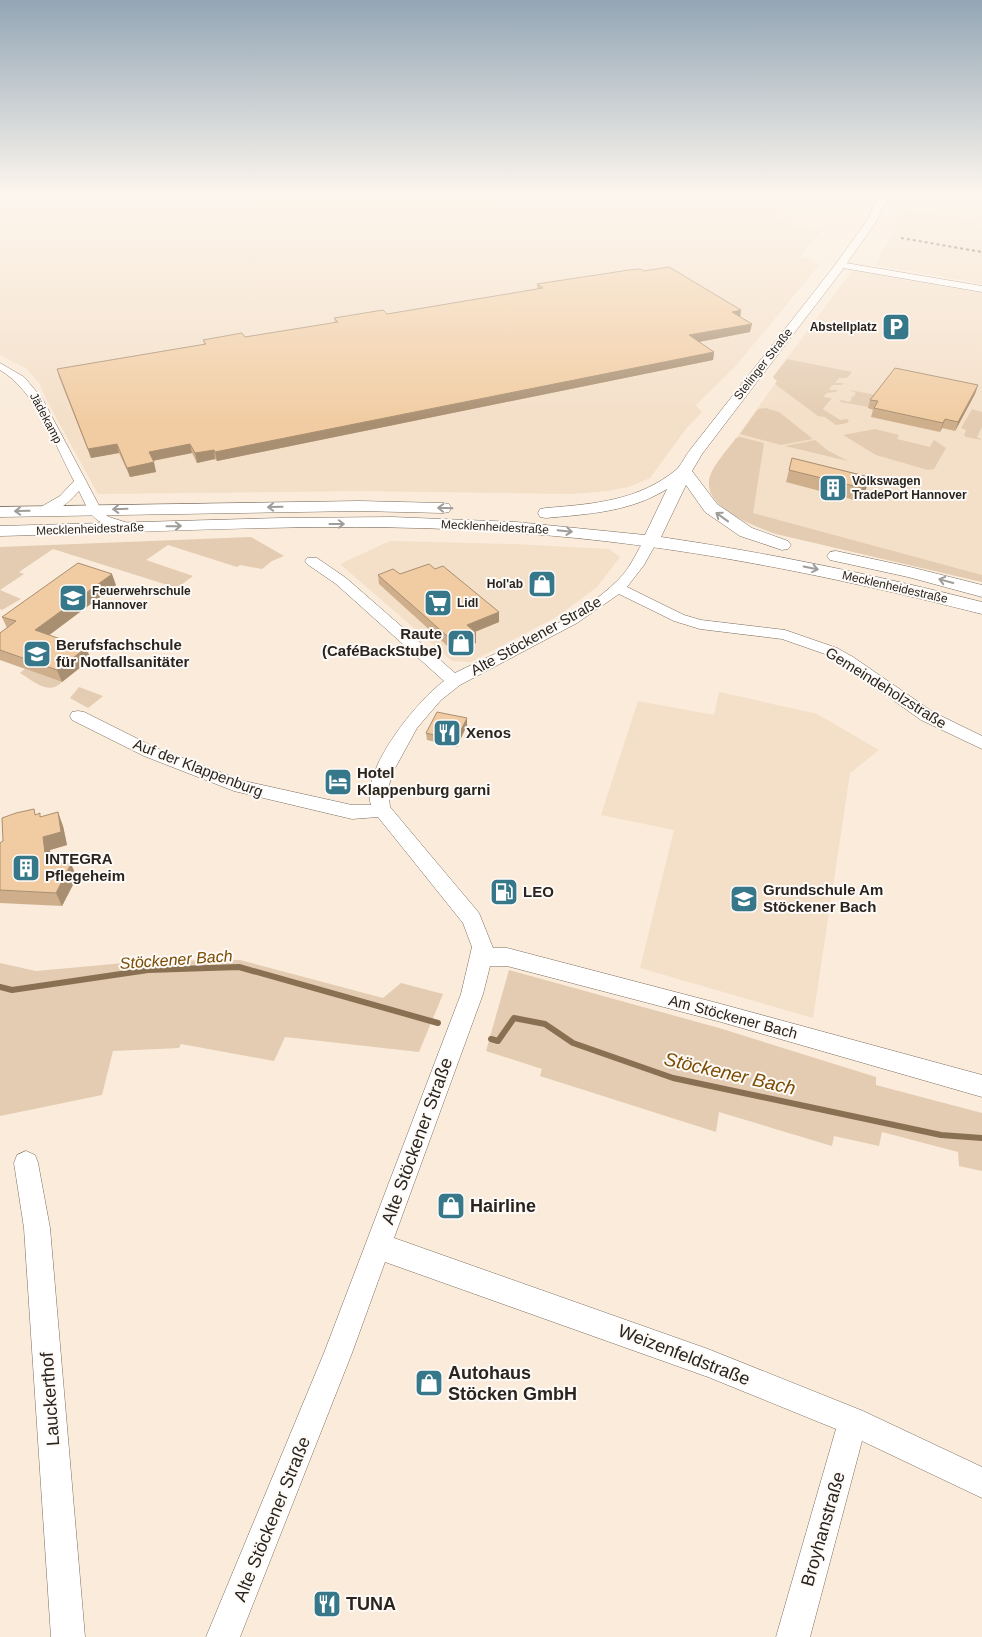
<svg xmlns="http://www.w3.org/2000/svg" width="982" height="1637" font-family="Helvetica,sans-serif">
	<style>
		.built { fill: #f4dfc8 }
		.green { fill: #e4ccb2 }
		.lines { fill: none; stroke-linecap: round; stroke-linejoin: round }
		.stream { stroke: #8a7052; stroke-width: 6 }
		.minor-casing { stroke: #7c6e60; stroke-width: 1 }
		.major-casing { stroke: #7c6e60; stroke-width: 1 }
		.minor { fill: #fff; fill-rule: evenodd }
		.major { fill: #fff; fill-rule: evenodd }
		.rail { stroke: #504941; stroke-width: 2; stroke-dasharray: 3 3; stroke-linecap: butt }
		.wall { fill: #cfaf8b }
		.shaded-wall { fill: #a98f71 }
		.building { fill: #f1cca2; stroke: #a98f71 }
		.oneway { stroke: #9f9c9a }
		.labels { text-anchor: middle; stroke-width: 4; stroke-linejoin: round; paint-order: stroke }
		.far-poi-label { font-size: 12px; font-weight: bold; fill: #2a241e; stroke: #fdfaf7; text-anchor: start }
		.far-street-label { font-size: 12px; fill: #2a241e; stroke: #fdfaf7 }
		.poi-label { font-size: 15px; font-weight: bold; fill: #2a241e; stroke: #fdfaf7; text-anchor: start }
		.street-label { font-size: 15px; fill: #2a241e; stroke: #fdfaf7 }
		.water-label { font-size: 16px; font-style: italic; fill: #7b4c02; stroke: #fdfaf7 }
		.near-street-label { font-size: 18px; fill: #2a241e; stroke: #fdfaf7 }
		.near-poi-label { font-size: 18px; font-weight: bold; fill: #2a241e; stroke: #fdfaf7; text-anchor: start }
		.near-water-label { font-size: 19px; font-style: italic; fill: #7b4c02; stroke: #fdfaf7 }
	</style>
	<rect width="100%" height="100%" fill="#faebda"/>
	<g class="built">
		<polygon points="0,193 790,193 774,219 821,230 800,257 810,259 809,260 820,264 735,367 696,405 702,412 685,430 650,478 628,487 607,491 572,494 360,491 98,494 46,399 39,383 27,369 0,355"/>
		<polygon points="905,210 978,221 982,215 982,284 875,265"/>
		<polygon points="856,271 982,293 982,582 776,534 745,522 730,513 710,493 709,481 712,472 777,381 773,377 851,272"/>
		<polygon points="390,541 513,544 609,549 620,557 597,587 558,616 471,662 452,661 340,564"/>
		<polygon points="719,692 817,714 879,750 850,773 813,1018 640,968 674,830 601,815 638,701 714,715"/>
	</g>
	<g class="green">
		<polygon points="787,359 852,372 847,378 839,378 835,383 843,383 842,385 832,385 829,390 837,390 836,392 827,393 823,397 832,398 823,409 840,420 847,419 849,421 847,423 836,425 825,417 818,416 775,384 777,381 773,377"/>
		<polygon points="849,390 877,395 869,407 840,402 841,400 850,402 852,397 845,395 853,397 856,393"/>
		<polygon points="766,408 779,412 813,439 781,445 740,434 758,409"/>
		<polygon points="972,409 982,412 982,427 977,437 982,440 966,437 964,435 966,430 961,428"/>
		<polygon points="875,429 899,435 897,439 930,447 934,440 946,448 934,469 928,470 876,455 843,435"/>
		<path d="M740 437 764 443 753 513 982 575V582L776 534C755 526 706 509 709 481 710 468 729 448 736 438Z"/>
		<polygon points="815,440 827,450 848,461 785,446"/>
		<polygon points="251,537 284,556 272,561 262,569 240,565 237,567 168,545 146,560 193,576 181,585 174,587 53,549 19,572 24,574 0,590 21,599 2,610 0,609 0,547"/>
		<path d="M25 669 62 682C48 696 34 681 20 673Z"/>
		<polygon points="79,687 103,696 88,708 70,698"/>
		<polygon points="240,960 383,998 401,983 443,994 419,1052 285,1037 274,1061 181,1044 179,1048 113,1051 102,1095 0,1116 0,963 36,971 146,961"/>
		<polygon points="509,970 719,1028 876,1077 876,1085 982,1113 982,1171 959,1166 958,1152 882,1132 879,1146 834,1136 832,1146 719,1112 716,1132 540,1076 542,1069 486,1051"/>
	</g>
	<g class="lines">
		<g class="stream">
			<polyline points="0,987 12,990 148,970 239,967 438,1023"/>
			<polyline points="491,1039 498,1041 514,1018 545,1024 573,1043 673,1078 941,1135 982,1138"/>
		</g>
		<defs>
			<g id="minor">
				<polygon points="840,262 982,286 982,292 837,267 836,265"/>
				<path d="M0 363 24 377 42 398 103 513 109 517 131 524 133 527 131 530C125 531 121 530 115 528 90 520 90 513 79 491 70 501 54 517 39 514L37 511 39 508 60 496 74 481C55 445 36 391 0 370Z"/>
				<path d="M651 536 658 540 644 565 627 587 684 615 701 620 785 630 837 648 853 657 933 712 982 736V749L921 720 841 663 825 654 782 639 700 629 674 621 619 594 577 623 460 685 441 700 417 728 394 770 388 788 390 807 479 913 493 948H507L721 1004 982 1075V1097L721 1022 507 966H490L483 994 394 1238 708 1349 863 1411 982 1467V1498L862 1441 810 1637H776L836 1429 708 1377 385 1262 352 1353 240 1637H206L324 1353 461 994 472 947 463 923 378 817 352 819 234 791 144 756 72 720 70 716 72 712 78 711 84 712 156 748 244 781 352 805H371C360 770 417 701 444 681L336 584 307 564 305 561 307 558H317L346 578 455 673C508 646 577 622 619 579 631 567 637 551 646 537Z"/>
				<polygon points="26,1151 35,1155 38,1163 50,1228 85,1637 51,1637 24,1228 14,1163 17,1155"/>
			</g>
			<g id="major">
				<path d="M880 193H890L876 222 840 273 702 454 692 471 717 504 752 528 788 541 791 545 788 549 782 550 740 536 705 512 686 485 661 537C769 553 876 575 982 602V614C828 575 676 544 517 533 345 520 172 532 0 536V526L280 518 392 517 516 522 645 535 667 489C630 512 589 514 546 518L540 517 538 513 540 509 546 508C593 504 639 501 677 469 682 464 685 456 690 450L832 269 866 222Z"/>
				<polygon points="359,501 443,503 449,504 451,508 449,512 443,513 359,511 0,517 0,507"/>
				<polygon points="836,551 910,567 982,585 982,597 908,577 830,560 827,556 830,552"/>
			</g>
		</defs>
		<use href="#minor" class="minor-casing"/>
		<use href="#major" class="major-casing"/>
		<use href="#minor" class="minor"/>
		<use href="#major" class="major"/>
		<polyline class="rail" points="901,238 982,252"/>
	</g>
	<g class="wall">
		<polygon points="644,271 741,310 740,317 750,332 699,342 714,352 713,360 217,461 215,459 197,463 192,453 153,461 156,472 130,477 119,453 91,458 59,377 57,369 204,344 203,340 245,337 335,323 334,318 387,314 537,289 537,284"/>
		<polygon points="978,385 975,394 955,431 942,428 940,432 871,417 873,410 868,408 870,400"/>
		<polygon points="792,458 869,477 866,489 858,501 786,482"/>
		<polygon points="400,574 499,612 499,622 475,632 476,643 454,652 379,584 378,575"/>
		<polygon points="116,585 49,635 91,659 62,682 0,660 0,633 7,628 2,617"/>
		<polygon points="467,725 457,747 427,740 426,733"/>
		<polygon points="36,815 63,826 67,845 50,850 51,863 77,877 62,906 0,903 0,843"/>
	</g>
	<g class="shaded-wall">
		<polygon points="741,310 740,318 732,312"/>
		<polygon points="752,324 750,332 688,344 689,335"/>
		<polygon points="714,352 713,360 217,461 215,452"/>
		<polygon points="978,385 975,394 955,431 958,422"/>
		<polygon points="945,419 942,428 940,432 943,423"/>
		<polygon points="117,444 119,453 91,458 88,449"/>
		<polygon points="190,444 192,453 151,461 149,452"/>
		<polygon points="214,450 215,459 197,463 195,453"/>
		<polygon points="154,462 156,472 130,477 127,468"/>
		<polygon points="869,477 866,489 858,501 862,488"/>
		<polygon points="112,574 116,585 40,642 35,630"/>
		<polygon points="499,612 499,622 467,635 467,625"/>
		<polygon points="476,633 476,643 454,652 454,642"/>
		<polygon points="86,648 91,659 62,682 57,670"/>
		<polygon points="467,718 467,725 457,747 456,740"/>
		<polygon points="58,812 63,826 67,845 50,850 53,876 46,862 43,837"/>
		<polygon points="71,864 77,877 62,906 56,893"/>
	</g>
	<g class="building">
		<polygon points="669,267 741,310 732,312 752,324 689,335 714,352 215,452 214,450 195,453 190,444 149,452 154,462 127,468 117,444 88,449 57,369 206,344 203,340 242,333 245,337 338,322 334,318 383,310 387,314 543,288 537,284 629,270 640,269 644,271"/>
		<polygon points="895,368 978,385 958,422 945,419 943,423 874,408 878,401 870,400"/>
		<polygon points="792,458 869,477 862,488 789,470"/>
		<polygon points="78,563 112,574 35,630 86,648 57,670 0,650 0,633 16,621 2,617"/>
		<polygon points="429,564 435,569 443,566 499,612 467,625 476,633 454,642 378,575 393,569 400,574"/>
		<polygon points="437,712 467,718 456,740 426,733"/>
		<polygon points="34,809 35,815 40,813 40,817 58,812 61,832 43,837 46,862 71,864 56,893 0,890 0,843 3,841 2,818 16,813"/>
	</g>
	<defs><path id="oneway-shaft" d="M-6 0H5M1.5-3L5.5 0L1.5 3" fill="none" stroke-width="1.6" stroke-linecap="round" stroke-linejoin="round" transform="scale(1.25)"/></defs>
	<g class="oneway">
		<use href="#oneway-shaft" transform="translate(275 507) rotate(179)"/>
		<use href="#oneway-shaft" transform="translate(445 508) rotate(-178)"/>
		<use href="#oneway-shaft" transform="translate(120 509) rotate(178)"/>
		<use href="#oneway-shaft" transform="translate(22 511) rotate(179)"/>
		<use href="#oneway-shaft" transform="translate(722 517) rotate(-144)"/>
		<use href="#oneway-shaft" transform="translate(337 524)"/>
		<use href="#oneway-shaft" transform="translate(174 526) rotate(-1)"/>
		<use href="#oneway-shaft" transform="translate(565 531) rotate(6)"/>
		<use href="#oneway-shaft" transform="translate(811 568) rotate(12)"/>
		<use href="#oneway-shaft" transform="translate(946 581) rotate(-165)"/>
	</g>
	<linearGradient id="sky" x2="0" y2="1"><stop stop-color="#93a6b5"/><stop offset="0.46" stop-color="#fdf6ee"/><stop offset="1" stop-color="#fdf6ee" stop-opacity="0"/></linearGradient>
	<rect width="982" height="422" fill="url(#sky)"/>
	<defs>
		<symbol id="parking-square" viewBox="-11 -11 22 22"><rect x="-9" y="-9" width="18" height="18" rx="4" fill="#367789" stroke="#fdfaf7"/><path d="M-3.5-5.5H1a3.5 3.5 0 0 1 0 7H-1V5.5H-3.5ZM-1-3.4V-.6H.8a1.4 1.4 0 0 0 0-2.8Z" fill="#fff"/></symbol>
		<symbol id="building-square" viewBox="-11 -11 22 22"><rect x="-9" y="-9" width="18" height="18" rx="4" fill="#367789" stroke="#fdfaf7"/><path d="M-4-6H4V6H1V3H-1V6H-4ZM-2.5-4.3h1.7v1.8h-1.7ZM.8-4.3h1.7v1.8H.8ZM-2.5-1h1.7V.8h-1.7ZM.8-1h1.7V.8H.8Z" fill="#fff"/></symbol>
		<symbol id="shop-square" viewBox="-11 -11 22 22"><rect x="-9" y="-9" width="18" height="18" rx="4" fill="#367789" stroke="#fdfaf7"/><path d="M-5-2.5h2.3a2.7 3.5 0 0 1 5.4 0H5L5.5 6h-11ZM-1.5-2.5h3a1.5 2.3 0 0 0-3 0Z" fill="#fff"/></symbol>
		<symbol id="university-square" viewBox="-11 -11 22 22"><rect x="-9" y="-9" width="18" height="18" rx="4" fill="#367789" stroke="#fdfaf7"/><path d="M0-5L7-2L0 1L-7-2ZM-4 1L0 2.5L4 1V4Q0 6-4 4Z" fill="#fff"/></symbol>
		<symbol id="supermarket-square" viewBox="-11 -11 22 22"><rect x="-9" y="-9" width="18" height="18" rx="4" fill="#367789" stroke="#fdfaf7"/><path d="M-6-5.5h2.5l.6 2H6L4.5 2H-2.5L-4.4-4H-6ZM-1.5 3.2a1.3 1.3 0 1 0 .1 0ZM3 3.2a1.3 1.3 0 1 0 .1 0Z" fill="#fff"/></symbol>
		<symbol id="restaurant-square" viewBox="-11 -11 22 22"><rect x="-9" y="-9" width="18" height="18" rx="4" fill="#367789" stroke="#fdfaf7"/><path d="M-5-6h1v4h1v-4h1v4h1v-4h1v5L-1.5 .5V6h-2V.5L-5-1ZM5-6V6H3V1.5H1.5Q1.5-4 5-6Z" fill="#fff"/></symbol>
		<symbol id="hotel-square" viewBox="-11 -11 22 22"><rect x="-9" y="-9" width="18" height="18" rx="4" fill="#367789" stroke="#fdfaf7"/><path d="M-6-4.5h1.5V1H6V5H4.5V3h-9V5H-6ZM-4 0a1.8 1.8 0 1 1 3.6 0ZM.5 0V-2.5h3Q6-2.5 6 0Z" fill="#fff"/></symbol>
		<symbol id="fuel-square" viewBox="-11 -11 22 22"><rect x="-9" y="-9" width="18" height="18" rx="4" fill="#367789" stroke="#fdfaf7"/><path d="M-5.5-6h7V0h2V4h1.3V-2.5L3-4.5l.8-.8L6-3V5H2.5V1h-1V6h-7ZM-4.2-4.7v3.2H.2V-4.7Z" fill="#fff"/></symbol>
		<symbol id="school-square" viewBox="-11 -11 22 22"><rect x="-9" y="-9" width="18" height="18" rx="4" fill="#367789" stroke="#fdfaf7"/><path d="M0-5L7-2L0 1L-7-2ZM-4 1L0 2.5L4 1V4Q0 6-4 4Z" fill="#fff"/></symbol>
	</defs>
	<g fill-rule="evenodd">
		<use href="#parking-square" x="880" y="311" width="32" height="32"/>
		<use href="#building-square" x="817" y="472" width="32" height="32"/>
		<use href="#shop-square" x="526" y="568" width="32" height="32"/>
		<use href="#university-square" x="57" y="582" width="32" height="32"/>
		<use href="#supermarket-square" x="422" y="587" width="32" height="32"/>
		<use href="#shop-square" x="445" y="627" width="32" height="32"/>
		<use href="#university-square" x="21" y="638" width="32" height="32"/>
		<use href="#restaurant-square" x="431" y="717" width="32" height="32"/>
		<use href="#hotel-square" x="322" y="766" width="32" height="32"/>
		<use href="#building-square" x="10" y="852" width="32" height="32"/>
		<use href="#fuel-square" x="488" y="876" width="32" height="32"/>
		<use href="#school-square" x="728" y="883" width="32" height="32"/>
		<use href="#shop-square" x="435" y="1190" width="32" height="32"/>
		<use href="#shop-square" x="413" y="1367" width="32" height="32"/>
		<use href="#restaurant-square" x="311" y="1588" width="32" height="32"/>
	</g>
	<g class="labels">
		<g class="far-poi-label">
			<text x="877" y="331" text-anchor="end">Abstellplatz</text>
			<text x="852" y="485">Volkswagen<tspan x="852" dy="14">TradePort Hannover</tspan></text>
			<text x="523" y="588" text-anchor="end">Hol'ab</text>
			<text x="92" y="595">Feuerwehrschule<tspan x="92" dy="14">Hannover</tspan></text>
			<text x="457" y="607">Lidl</text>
		</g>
		<g class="far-street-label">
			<text transform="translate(763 364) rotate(-52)" y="4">Stelinger Straße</text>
			<text transform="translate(46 418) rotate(62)" y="4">Jädekamp</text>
			<text transform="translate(495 527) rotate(3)" y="4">Mecklenheidestraße</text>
			<text transform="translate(90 529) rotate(-2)" y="4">Mecklenheidestraße</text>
			<text transform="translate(895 587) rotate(13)" y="4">Mecklenheidestraße</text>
		</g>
		<g class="poi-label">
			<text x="442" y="639" text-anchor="end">Raute<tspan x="442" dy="17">(CaféBackStube)</tspan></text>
			<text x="56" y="650">Berufsfachschule<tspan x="56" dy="17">für Notfallsanitäter</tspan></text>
			<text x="466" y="738">Xenos</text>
			<text x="357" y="778">Hotel<tspan x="357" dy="17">Klappenburg garni</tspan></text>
			<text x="45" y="864">INTEGRA<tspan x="45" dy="17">Pflegeheim</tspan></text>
			<text x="763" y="895">Grundschule Am<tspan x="763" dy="17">Stöckener Bach</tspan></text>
			<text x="523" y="897">LEO</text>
		</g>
		<g class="street-label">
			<text transform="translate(536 636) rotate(-29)" y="5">Alte Stöckener Straße</text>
			<text transform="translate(886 688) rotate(32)" y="5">Gemeindeholzstraße</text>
			<text transform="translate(198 768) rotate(21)" y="5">Auf der Klappenburg</text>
			<text transform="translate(733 1017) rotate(15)" y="5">Am Stöckener Bach</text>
		</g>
		<g class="water-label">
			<text transform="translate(176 959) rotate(-4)" y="6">Stöckener Bach</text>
		</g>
		<g class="near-street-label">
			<text transform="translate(417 1141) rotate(-70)" y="6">Alte Stöckener Straße</text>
			<text transform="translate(684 1355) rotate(21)" y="6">Weizenfeldstraße</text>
			<text transform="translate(50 1399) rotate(-94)" y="6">Lauckerthof</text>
			<text transform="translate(272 1519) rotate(-68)" y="6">Alte Stöckener Straße</text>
			<text transform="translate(823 1529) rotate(-74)" y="6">Broyhanstraße</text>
		</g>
		<g class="near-poi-label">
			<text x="470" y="1212">Hairline</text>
			<text x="448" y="1379">Autohaus<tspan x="448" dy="21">Stöcken GmbH</tspan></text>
			<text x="346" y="1610">TUNA</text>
		</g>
		<g class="near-water-label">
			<text transform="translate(730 1073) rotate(13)" y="7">Stöckener Bach</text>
		</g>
	</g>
</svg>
